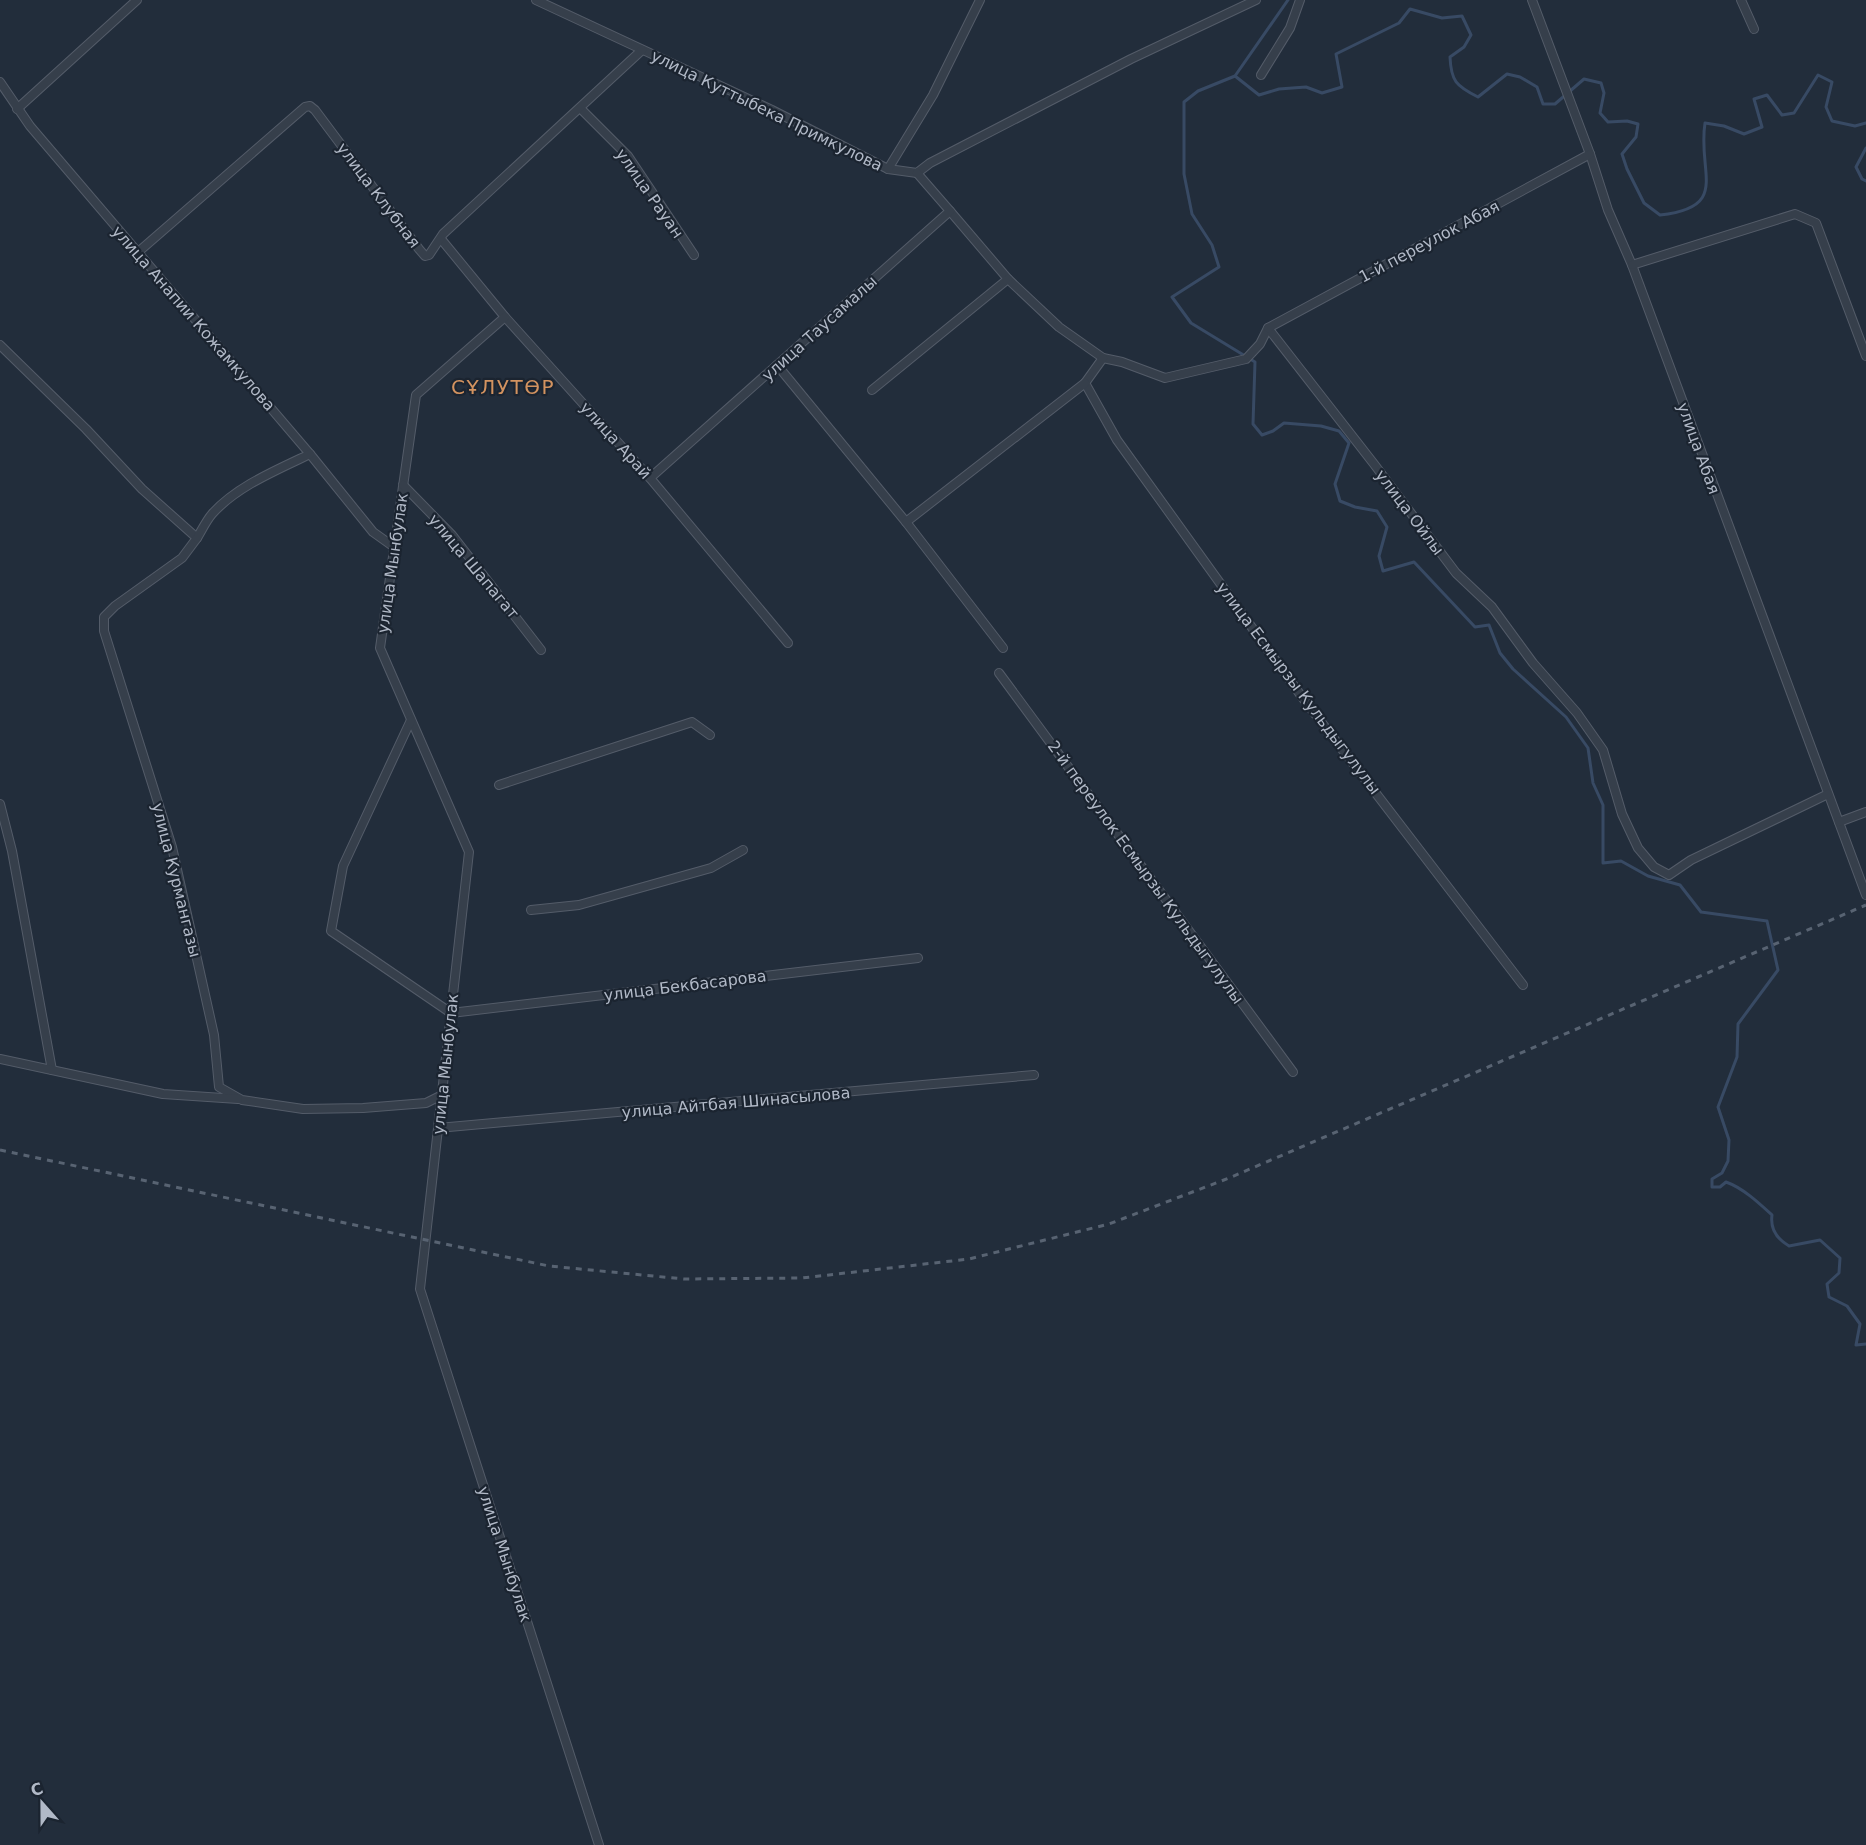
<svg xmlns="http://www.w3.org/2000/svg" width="1866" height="1845" font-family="'DejaVu Sans',sans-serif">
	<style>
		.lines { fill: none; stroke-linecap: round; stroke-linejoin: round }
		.stream { stroke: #384a64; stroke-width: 3 }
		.minor-casing { stroke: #545c69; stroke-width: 10 }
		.minor { stroke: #363f4b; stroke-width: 8 }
		.rail { stroke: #586372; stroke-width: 3; stroke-dasharray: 6 6; stroke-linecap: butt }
		.labels { text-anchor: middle; stroke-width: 4.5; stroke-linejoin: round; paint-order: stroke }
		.street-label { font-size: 16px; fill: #b1b9c7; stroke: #1b2430 }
		.quarter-label { font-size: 20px; letter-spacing: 1.5px; fill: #d39360; stroke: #1b2430 }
	</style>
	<rect width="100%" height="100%" fill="#222d3b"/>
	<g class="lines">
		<g class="stream">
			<path d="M1288 0 1235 76 1198 91 1184 102V174L1192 214 1212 245 1219 267 1172 297 1191 323 1255 362 1253 424 1262 435 1273 431 1284 423 1321 426 1339 431 1349 443 1335 484 1340 501 1355 507 1377 511 1387 527 1379 556 1383 571 1414 562 1475 627 1489 625 1500 653 1513 669 1566 717 1588 748 1593 783 1603 805V863L1621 861 1648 876 1680 885 1701 912 1767 921 1778 970 1738 1024 1737 1057 1718 1107 1729 1140 1728 1161 1722 1173 1712 1179V1187H1720L1726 1182C1743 1188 1759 1203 1772 1215 1770 1229 1777 1239 1789 1246L1820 1240 1840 1258 1839 1273 1827 1284 1829 1297 1847 1306 1860 1324 1856 1345 1866 1344"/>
			<path d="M1235 76 1259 95 1279 89 1306 87 1322 93 1342 87 1336 54 1399 23 1410 9 1442 18 1462 16 1471 35 1464 47 1450 57C1451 81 1456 86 1478 97L1507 74 1520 77 1537 87 1543 104H1555L1584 79 1601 83 1604 93 1600 113 1608 122 1627 121 1638 124 1636 137 1622 154 1627 169 1644 203 1660 215C1731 207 1697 173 1705 123L1724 126 1744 134 1762 127 1754 99 1767 95 1782 115 1794 113 1818 75 1832 82 1826 107 1832 121 1855 126 1866 123"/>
			<polyline points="1866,148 1856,167 1862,179 1866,181"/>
		</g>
		<defs>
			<g id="minor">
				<polyline points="536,0 772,110 888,169 917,173 930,163 1131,59 1256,0"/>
				<polyline points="1532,0 1590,154 1608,210 1632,265 1866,895"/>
				<polyline points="1741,0 1754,29"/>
				<polyline points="1261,75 1290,28 1300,0"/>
				<polyline points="0,82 30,126 310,454 373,532 394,547"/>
				<polyline points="580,108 628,156 694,255"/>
				<polyline points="17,109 137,0"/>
				<polyline points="888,169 933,95 980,0"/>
				<polyline points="950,211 1008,279 1059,327 1103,358 1122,362 1165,378 1246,359 1260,344 1268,328 1374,464 1456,573 1492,607 1533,663 1577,713 1603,750 1622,814 1638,848 1654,867 1669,875 1691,860 1828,794"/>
				<polyline points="441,239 505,317 650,478 788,643"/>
				<polyline points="137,253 305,107 310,106 315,110 419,249 425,256 429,255 443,234 642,50"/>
				<polyline points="1632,265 1795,214 1816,223 1866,356"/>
				<polyline points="505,317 416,395 380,648 469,852 420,1289 599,1845"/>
				<polyline points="1268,328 1590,154"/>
				<polyline points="0,345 86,429 142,489 197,538 182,558 115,606 104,617 104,631 172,847 214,1035 219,1087 242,1100 303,1109 363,1108 426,1103 442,1095"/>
				<polyline points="1103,358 1085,383 1117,440 1302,697 1523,985"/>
				<polyline points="777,365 906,522"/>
				<polyline points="872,390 1008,279"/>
				<polyline points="650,478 950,211 917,173"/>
				<polyline points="403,485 452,535 541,650"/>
				<path d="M197 538C202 530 206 521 212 514 237 486 277 470 310 454"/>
				<polyline points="1003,648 906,522 1085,383"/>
				<polyline points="999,673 1293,1072"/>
				<polyline points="411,720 343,866 331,931 451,1013 918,958"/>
				<polyline points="499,785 692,722 710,735"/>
				<polyline points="0,804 12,851 52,1070"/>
				<polyline points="1839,822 1866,812"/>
				<polyline points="531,910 579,905 711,868 743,850"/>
				<polyline points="0,1059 163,1094 238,1099"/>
				<polyline points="438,1128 1034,1075"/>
			</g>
		</defs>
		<use href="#minor" class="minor-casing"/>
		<use href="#minor" class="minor"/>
		<polyline class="rail" points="0,1150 549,1266 684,1279 802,1278 969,1259 1109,1224 1229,1178 1866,905"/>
	</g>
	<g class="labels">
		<g class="street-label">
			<text transform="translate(767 110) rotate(26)" y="6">улица Куттыбека Примкулова</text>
			<text transform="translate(650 193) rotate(55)" y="6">улица Рауан</text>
			<text transform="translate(379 195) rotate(53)" y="6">улица Клубная</text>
			<text transform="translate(1429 241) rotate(-28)" y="6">1-й переулок Абая</text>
			<text transform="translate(194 318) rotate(49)" y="6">улица Анапии Кожамкулова</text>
			<text transform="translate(819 328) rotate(-42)" y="6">улица Таусамалы</text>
			<text transform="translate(616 440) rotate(48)" y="6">улица Арай</text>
			<text transform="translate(1699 448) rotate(70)" y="6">улица Абая</text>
			<text transform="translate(1410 512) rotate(53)" y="6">улица Ойлы</text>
			<text transform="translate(392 563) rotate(-82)" y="6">улица Мынбулак</text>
			<text transform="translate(474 566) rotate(50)" y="6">улица Шапагат</text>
			<text transform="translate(1299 688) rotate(53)" y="6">улица Есмырзы Кульдыгулулы</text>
			<text transform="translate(1146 872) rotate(54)" y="6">2-й переулок Есмырзы Кульдыгулулы</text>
			<text transform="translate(177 880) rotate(76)" y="6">улица Курмангазы</text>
			<text transform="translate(685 985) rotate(-7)" y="6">улица Бекбасарова</text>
			<text transform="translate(445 1064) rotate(-84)" y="6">улица Мынбулак</text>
			<text transform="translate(736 1102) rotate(-5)" y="6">улица Айтбая Шинасылова</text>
			<text transform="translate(505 1554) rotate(72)" y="6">улица Мынбулак</text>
		</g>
		<g class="quarter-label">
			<text x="503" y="394">СҰЛУТӨР</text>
		</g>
	</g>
	<g transform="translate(42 1803) rotate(339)" stroke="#1b2430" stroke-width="4.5" paint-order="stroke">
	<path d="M0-4.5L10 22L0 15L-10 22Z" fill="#b1b9c7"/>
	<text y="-9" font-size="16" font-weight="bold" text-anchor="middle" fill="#b1b9c7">С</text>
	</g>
</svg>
